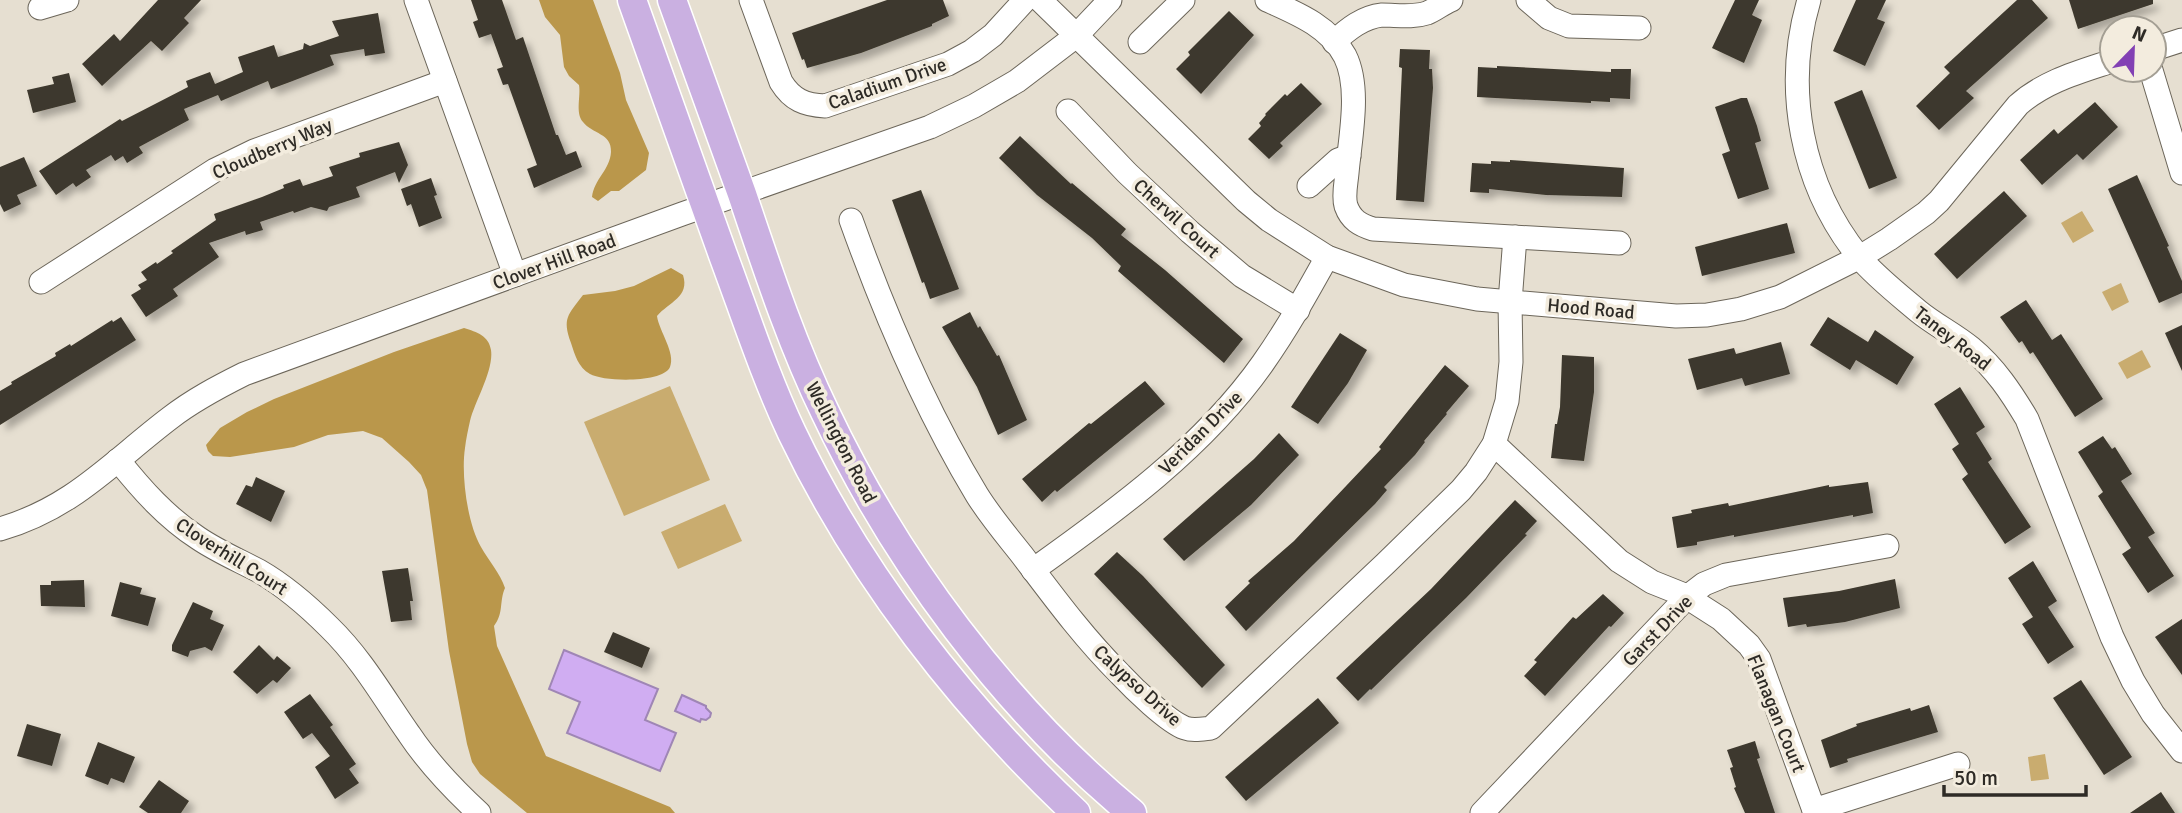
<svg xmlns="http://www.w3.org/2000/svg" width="2182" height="813" font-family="Signika,sans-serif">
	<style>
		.green { fill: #c9ac6f }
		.forest { fill: #ba974b }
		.water { fill: #d0adf2; stroke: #9f86b5; stroke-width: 2 }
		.building { fill: #3e392d; filter: url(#shadow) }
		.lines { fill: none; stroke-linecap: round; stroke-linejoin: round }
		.minor-casing { stroke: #6c665a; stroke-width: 25 }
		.major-casing { stroke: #fff; stroke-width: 31 }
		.minor { stroke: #fff; stroke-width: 23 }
		.major { stroke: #cab0e1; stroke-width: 28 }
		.labels { text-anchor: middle; stroke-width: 7; stroke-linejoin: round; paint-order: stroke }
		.street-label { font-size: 19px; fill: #2e2b26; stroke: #f3ecde }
	</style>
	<defs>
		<filter id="shadow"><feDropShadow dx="6" dy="6" stdDeviation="3.5" flood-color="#0004"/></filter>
	</defs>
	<rect width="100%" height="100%" fill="#e6dfd1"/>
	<g class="green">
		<polygon points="2082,211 2094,231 2073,243 2061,223"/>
		<polygon points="2121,283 2129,302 2112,311 2102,292"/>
		<polygon points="2142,350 2151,367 2127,379 2118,363"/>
		<polygon points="670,386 710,480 624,516 584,422"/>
		<polygon points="725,504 742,541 678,569 661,532"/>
		<polygon points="2045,754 2049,779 2031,781 2028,757"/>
	</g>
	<g class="forest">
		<path d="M539 0H593L620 73 626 100 649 153 646 170 619 191H611L598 201 592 197C594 179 610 170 611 152 612 133 592 134 583 122 575 113 581 96 579 85L569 76 564 67 560 35 545 17Z"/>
		<path d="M671 268 683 275C690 297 669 302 657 316 659 331 676 353 670 367 663 383 604 382 590 374 578 367 575 355 571 343 562 318 568 315 583 295L615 291 634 286Z"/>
		<path d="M464 328C477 332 489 336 491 350 494 370 475 401 470 421 468 430 466 439 465 448 461 474 467 523 481 547 489 561 500 573 505 588 499 602 504 613 494 626L497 646 546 756 670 807 675 813H527L480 774 472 762 467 744 449 651 427 490 421 475 409 462 382 438 363 431 328 435 294 447 230 457 213 456 208 451 206 445 220 428 247 412 274 399 394 352Z"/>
	</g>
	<g class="water">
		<polygon points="564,650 658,689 645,720 676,733 660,771 567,733 580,702 549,689"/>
		<polygon points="682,695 706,706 706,708 711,713 710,717 706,720 701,719 700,722 675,711"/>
	</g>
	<g class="building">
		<polygon points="158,0 201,0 184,18 189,23 162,51 151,41 102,86 82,64 114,34 120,41"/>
		<polygon points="471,0 502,0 516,40 523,37 556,135 558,135 566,155 576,151 582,167 534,188 527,169 537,165 508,84 503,85 497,69 503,67 491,34 479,38 473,22 478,20"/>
		<polygon points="887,0 943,0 949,16 932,24 932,26 861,53 807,68 804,59 802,60 792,33"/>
		<polygon points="1735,0 1759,0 1752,15 1762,20 1744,63 1712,48"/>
		<polygon points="1856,0 1886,0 1877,19 1885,22 1865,66 1833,51"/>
		<polygon points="2017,0 2032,0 2048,18 1966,91 1974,98 1939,130 1916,106 1950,73 1944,67"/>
		<polygon points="2069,0 2153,0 2153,4 2078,29"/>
		<polygon points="1229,11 1254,35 1201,94 1176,69 1190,55 1188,52"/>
		<polygon points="378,13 385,53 365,56 364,49 330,55 334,65 290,82 271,89 268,81 221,101 218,95 184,109 189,120 139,147 143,153 127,163 123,156 115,161 111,155 86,170 91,177 76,187 73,183 56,195 39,171 120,119 122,121 188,87 186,81 210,72 215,84 243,72 238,57 274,45 278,57 303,49 304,43 310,46 339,36 332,21"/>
		<polygon points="1400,49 1430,50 1429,69 1432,69 1433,88 1424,202 1396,200 1402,68 1399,67"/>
		<polygon points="1497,66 1611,72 1611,69 1631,69 1630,99 1610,98 1610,102 1591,101 1591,103 1477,97 1478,67 1497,68"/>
		<polygon points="69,73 76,102 33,113 27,90 54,84 52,77"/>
		<polygon points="1301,83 1322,104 1280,143 1283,146 1269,159 1248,139 1261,126 1259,123 1266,115 1265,114 1285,94 1287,96"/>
		<polygon points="1862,90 1897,178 1869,189 1834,102"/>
		<polygon points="1741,98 1747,98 1757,126 1761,141 1755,143 1769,189 1738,199 1722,154 1730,151 1715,107"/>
		<polygon points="2095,102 2118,127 2083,160 2077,154 2042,185 2020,160 2054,129 2058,134"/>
		<polygon points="1020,136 1071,184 1072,183 1126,229 1121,235 1165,270 1243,339 1224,363 1118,271 1121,266 1092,238 1037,195 999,158"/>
		<polygon points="399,142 408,165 399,183 395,172 356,187 360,197 329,207 327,211 311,207 294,213 293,211 260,222 263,230 246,235 245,231 209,243 219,257 173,289 178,296 146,317 131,295 141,289 138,285 147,280 141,272 156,262 157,264 173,253 171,251 216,220 214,214 262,197 284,188 283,185 300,179 303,186 333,176 329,167 360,157 359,153"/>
		<polygon points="24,157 37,186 17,195 21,204 4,212 0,204 0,167"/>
		<polygon points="1510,160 1624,168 1622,197 1546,195 1489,189 1489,193 1470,192 1472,163 1491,164 1491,161 1510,162"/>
		<polygon points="2137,175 2169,246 2167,247 2182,281 2182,293 2159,303 2108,189"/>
		<polygon points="431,178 437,195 434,196 442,218 419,227 411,204 407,206 401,189"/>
		<polygon points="921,190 959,289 930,299 924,282 922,283 892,200"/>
		<polygon points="2004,191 2027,216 1957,279 1934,254"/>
		<polygon points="1787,223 1795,253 1702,276 1695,247"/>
		<polygon points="2026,300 2052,340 2061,334 2103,399 2075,417 2033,352 2030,354 2022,341 2019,343 2000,317"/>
		<polygon points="970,312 978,328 980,326 997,356 999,355 1027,420 998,435 977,387 942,327"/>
		<polygon points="121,317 136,340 0,425 0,391 12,384 11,382 56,356 55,353 70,344 71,346 112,320 113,322"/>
		<polygon points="1828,317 1868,342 1875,330 1914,357 1897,385 1856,360 1850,370 1810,345"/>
		<polygon points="2182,325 2182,371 2165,333"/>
		<polygon points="1340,333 1367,350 1348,383 1318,424 1291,407"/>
		<polygon points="1781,342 1790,374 1745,386 1742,378 1697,390 1688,359 1734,348 1736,354"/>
		<polygon points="1562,355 1594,357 1594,392 1584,461 1551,458 1555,424 1557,424 1560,407"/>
		<polygon points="1445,365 1469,386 1446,413 1447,414 1424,441 1425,442 1415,455 1384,487 1387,490 1375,504 1246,631 1225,607 1250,583 1248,581 1294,541 1381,449 1379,447"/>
		<polygon points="1145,381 1165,404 1057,492 1055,490 1042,502 1022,479 1089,423 1091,424"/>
		<polygon points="1960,387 1985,427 1976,433 1992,459 1988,462 2031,527 2005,544 1962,479 1968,474 1952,449 1959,444 1934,404"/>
		<polygon points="1279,433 1299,455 1251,505 1184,561 1163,539 1254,459"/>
		<polygon points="2103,436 2112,449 2115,447 2132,474 2121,481 2155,533 2148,537 2174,576 2148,593 2122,554 2131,548 2098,496 2103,492 2078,452"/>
		<polygon points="256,477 285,491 271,522 236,504 246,485 252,487"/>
		<polygon points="1868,482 1873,513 1853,517 1853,515 1734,537 1734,535 1697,542 1697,545 1677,548 1672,517 1692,513 1691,510 1728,503 1729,506 1829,485 1829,487"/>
		<polygon points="1515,500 1537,521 1525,534 1527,535 1466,598 1371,690 1370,689 1358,701 1336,678 1431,589"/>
		<polygon points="1117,552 1143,576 1225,665 1202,688 1094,574"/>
		<polygon points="2033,561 2057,601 2048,607 2074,647 2048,664 2022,624 2033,617 2008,578"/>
		<polygon points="408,568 413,601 410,601 412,620 391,622 382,571"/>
		<polygon points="1895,579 1900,608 1845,622 1807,627 1806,624 1788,627 1783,598 1839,591"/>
		<polygon points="84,580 85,607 41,606 40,585 51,585 51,581"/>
		<polygon points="120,582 142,588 140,594 156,598 148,626 111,616"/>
		<polygon points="1603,594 1624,613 1611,627 1609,626 1545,696 1524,676 1537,662 1534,660 1573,617 1576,619"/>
		<polygon points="193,602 213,611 210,619 224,625 212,651 205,647 190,651 188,657 172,651 172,645"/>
		<polygon points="2182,619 2182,675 2155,637"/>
		<polygon points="613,632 650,648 642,668 604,652"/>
		<polygon points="259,645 274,660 277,656 291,668 277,683 273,680 257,694 233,672"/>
		<polygon points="2081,680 2132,757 2104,775 2053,698"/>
		<polygon points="310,694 333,725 330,727 356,764 349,769 359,783 335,799 315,767 330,756 312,733 303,739 284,712"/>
		<polygon points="1318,698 1339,723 1246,801 1225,777"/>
		<polygon points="1929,705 1938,732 1847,759 1848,762 1830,768 1821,740 1857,726 1856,724 1910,708 1911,711"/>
		<polygon points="27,724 61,734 52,766 17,756"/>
		<polygon points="1755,741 1760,758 1757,759 1775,813 1745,813 1734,788 1736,787 1730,768 1733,767 1727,750"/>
		<polygon points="98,742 135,757 124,783 111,778 108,785 85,776"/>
		<polygon points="159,780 189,801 181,813 148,813 139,807"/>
		<polygon points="2161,792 2175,813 2130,813"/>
	</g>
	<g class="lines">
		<defs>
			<g id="minor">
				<polyline points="416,0 515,275"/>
				<path d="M751 0 781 82C792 100 805 105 825 106L948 64 972 51 993 35 1025 0"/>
				<path d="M1040 0 1246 201 1269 220 1327 257 1404 285 1477 299 1676 316 1707 315 1741 309 1780 297 1860 257 1889 239 1926 213 1939 201 2018 105C2045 81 2079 72 2112 61"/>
				<path d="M1267 0C1296 13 1329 26 1345 56 1361 88 1350 138 1347 173 1346 184 1343 196 1346 206 1351 220 1360 225 1373 229L1619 243"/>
				<polyline points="1528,0 1549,18 1569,26 1639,28"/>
				<path d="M1809 0C1783 88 1801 185 1859 257 1876 277 1898 294 1918 311 1935 325 1954 334 1971 348 1995 368 2011 392 2027 419L2112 637 2133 681 2153 714 2182 751"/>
				<polyline points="40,8 67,0"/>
				<polyline points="1140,42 1183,0"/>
				<path d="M1334 42C1348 29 1363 17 1382 15 1397 15 1412 18 1427 13 1435 10 1443 3 1451 0"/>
				<polyline points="2154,49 2182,40"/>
				<polyline points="2151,70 2182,173"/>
				<polyline points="1068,111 1127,173 1190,232 1242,276 1298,310"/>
				<polyline points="1309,186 1338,160 1349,156"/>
				<path d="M851 220C885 315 925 409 977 495 990 516 1007 536 1022 555 1053 596 1083 637 1120 674 1133 688 1168 722 1185 728 1193 731 1202 729 1211 728L1385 564 1461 490 1476 472 1494 444 1507 401 1511 362 1510 302 1515 237"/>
				<polyline points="41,282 215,170 254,151 445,81"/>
				<polyline points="1494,444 1619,561 1652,582 1682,594 1721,619 1749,645 1759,659 1815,813"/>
				<path d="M118 460C142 490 166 517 198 538 217 551 238 560 259 571 285 586 308 606 329 627 362 659 383 697 409 734 429 764 453 789 479 813"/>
				<path d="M0 529C73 508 112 462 170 418 193 400 218 387 244 374L682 214 930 127 974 106 1017 81 1076 36 1110 0"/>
				<path d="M1033 570C1116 511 1204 447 1263 363 1287 329 1307 293 1327 257"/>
				<polyline points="1814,810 1958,764"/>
				<polyline points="1482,813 1687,597 1704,584 1726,575 1887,546"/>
			</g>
			<g id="major">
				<path d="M632 0C663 85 693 170 723 255 745 314 765 376 792 433 860 575 962 706 1076 813"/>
				<path d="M672 0C695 65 719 129 742 194 767 268 791 342 825 412 896 562 1004 707 1132 813"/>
			</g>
		</defs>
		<use href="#minor" class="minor-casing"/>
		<use href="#major" class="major-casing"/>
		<use href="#minor" class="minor"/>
		<use href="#major" class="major"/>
	</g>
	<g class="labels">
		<g class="street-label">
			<text transform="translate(887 83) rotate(-19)" y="7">Caladium Drive</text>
			<text transform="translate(272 148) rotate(-23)" y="7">Cloudberry Way</text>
			<text transform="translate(1177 218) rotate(42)" y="7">Chervil Court</text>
			<text transform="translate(554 261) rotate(-20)" y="7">Clover Hill Road</text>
			<text transform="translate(1591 308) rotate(5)" y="7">Hood Road</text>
			<text transform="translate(1953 338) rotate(38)" y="7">Taney Road</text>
			<text transform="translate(1200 432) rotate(-45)" y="7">Veridan Drive</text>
			<text transform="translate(842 442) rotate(63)" y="7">Wellington Road</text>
			<text transform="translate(232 556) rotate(32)" y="7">Cloverhill Court</text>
			<text transform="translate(1657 630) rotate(-46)" y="7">Garst Drive</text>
			<text transform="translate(1138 685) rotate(42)" y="7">Calypso Drive</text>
			<text transform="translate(1777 713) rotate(68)" y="7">Flanagan Court</text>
		</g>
	</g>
	<g transform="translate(2133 49) rotate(23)"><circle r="33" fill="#f3ecde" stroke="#a49f94" stroke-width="2"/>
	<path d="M0-5L12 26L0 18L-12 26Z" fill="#8240b4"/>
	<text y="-10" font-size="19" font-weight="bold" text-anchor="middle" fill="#2e2b26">N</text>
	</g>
	<path d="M1944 785v10h142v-10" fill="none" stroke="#2e2b26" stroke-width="3.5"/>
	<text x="1954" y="785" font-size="21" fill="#2e2b26" stroke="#f3ecde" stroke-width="5" paint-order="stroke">50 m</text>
</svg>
